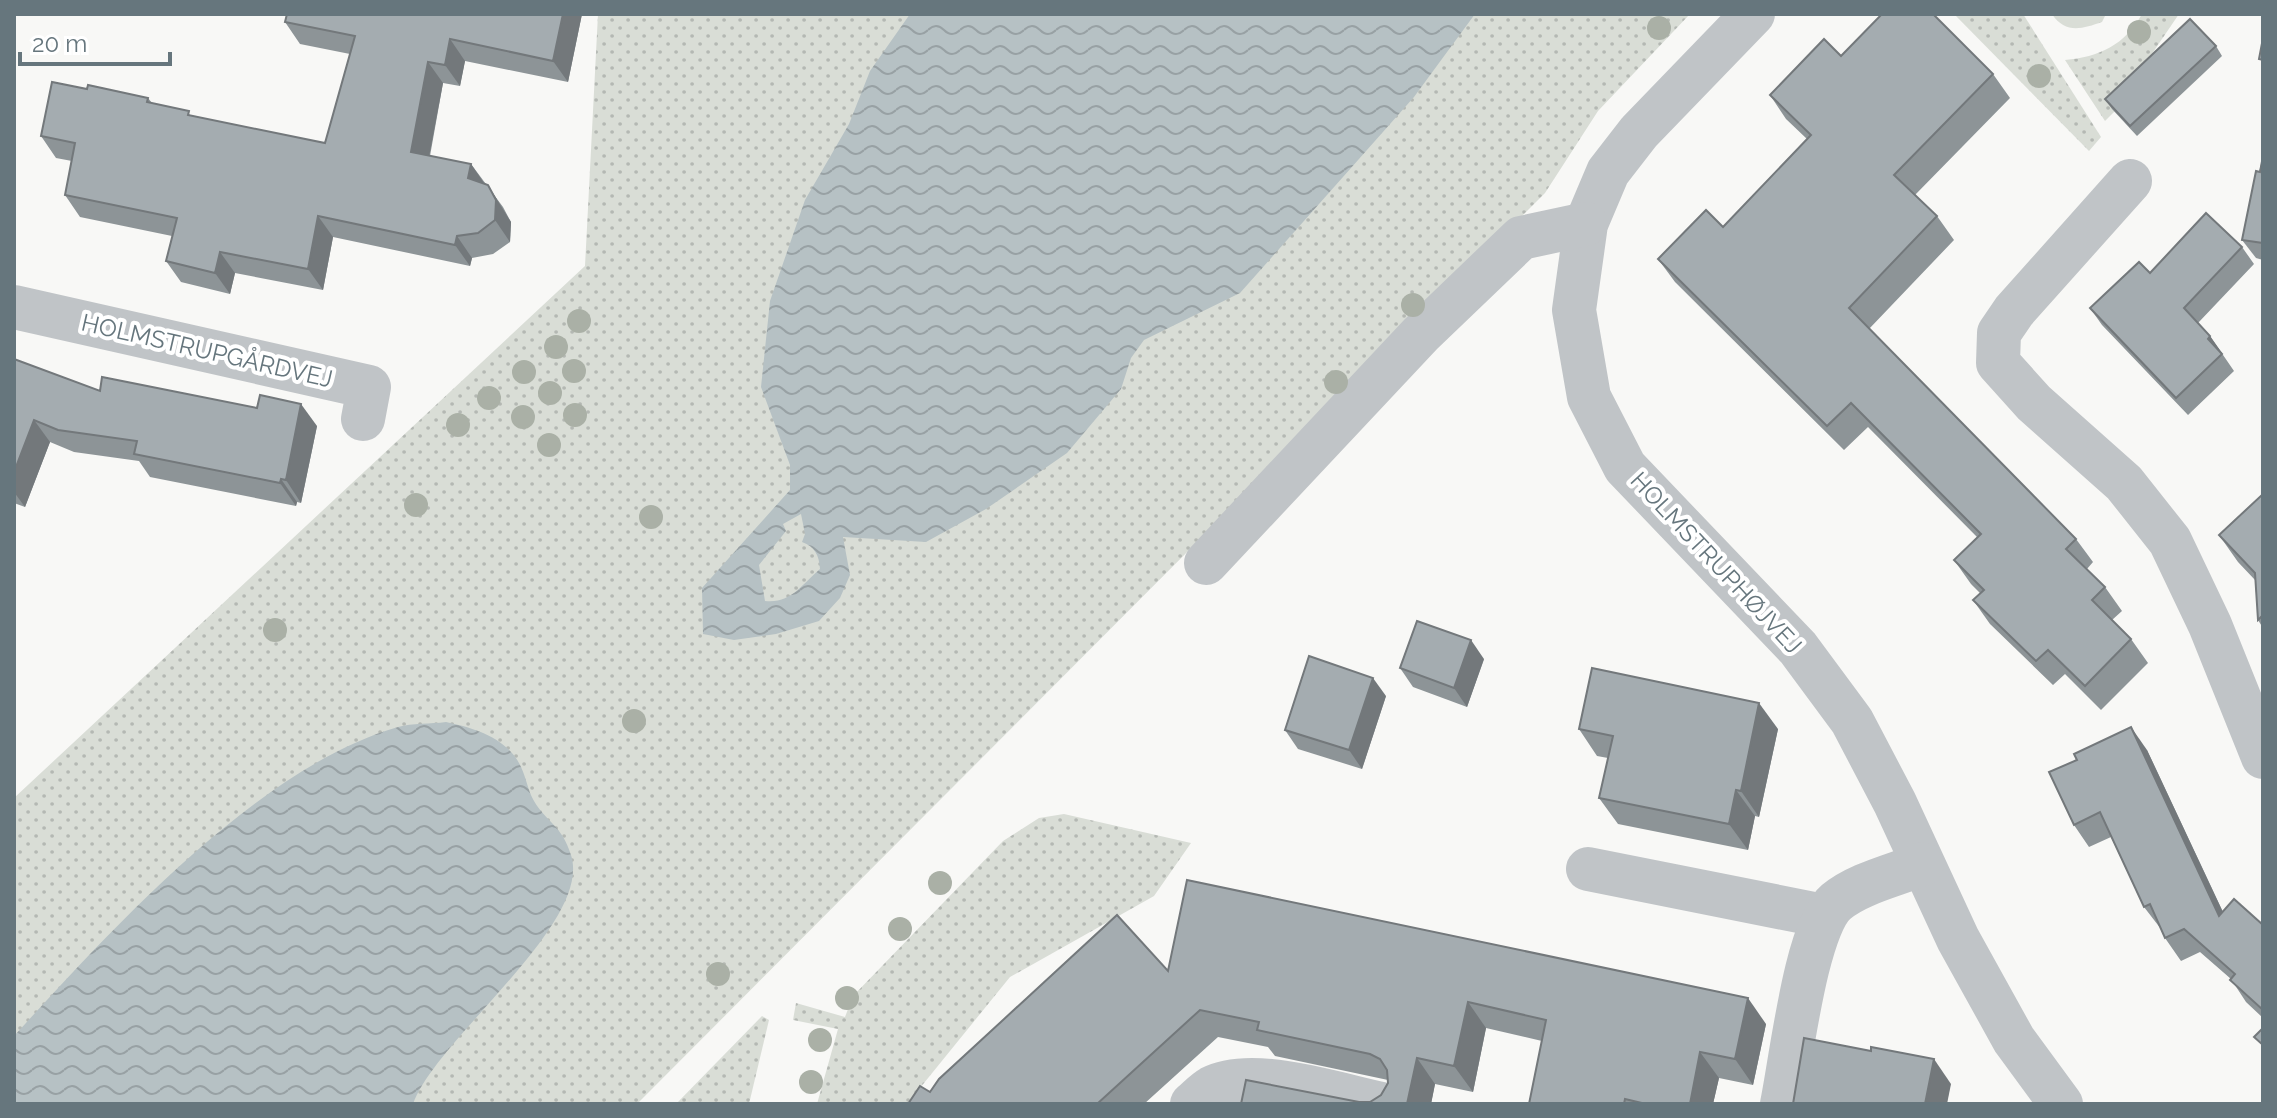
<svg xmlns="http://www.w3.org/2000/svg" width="2277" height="1118" font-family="Raleway,sans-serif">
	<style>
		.grass { fill: url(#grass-dots) }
		.forest { fill: url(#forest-firs) }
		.water { fill: url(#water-waves); fill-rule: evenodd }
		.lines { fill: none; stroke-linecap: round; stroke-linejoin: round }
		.minor { stroke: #c0c4c7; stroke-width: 44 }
		.tree { fill: #aab0a6 }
		.wall { fill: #8d9497 }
		.shaded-wall { fill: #73787b }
		.building { fill: #a4acb0; stroke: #73787b; stroke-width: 2 }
		.labels { text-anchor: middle; stroke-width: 8; stroke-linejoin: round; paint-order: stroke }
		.street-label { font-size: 24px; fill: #66767d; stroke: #fff }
	</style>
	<defs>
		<pattern id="grass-dots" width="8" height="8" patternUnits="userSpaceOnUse" patternTransform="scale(2)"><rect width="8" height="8" fill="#d9ddd6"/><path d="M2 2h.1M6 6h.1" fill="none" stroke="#b4b8b3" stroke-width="1.8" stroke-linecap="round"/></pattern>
		<pattern id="forest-firs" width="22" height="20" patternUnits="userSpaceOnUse" patternTransform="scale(2)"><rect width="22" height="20" fill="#d9ddd6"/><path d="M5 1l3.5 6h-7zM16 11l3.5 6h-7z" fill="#b4b8b3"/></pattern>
		<pattern id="water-waves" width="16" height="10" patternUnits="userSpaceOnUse" patternTransform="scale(2)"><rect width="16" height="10" fill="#b6c1c4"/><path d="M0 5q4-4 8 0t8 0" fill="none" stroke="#98a1a4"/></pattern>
	</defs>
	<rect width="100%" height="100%" fill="#f8f8f6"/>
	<g class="grass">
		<polygon points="598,14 1690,14 1598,111 1545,193 637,1104 14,1104 14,798 585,266"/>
		<polygon points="1954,14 2023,14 2101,137 2089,151"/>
		<path d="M2142 14H2179L2130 86 2132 94 2105 121 2065 60C2099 57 2125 45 2142 14Z"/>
		<polygon points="1064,814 1191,843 1154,896 1010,977 907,1104 817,1104 838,1029 793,1020 796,1003 845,1017 853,996 1003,841 1039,818"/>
		<polygon points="762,1016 769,1020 749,1104 676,1104"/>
	</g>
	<path class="forest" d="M2052 14H2106L2102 22C2082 29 2065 34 2052 14Z"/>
	<g class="water">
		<path d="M910 14H1475L1414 97 1240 293 1144 340 1131 358 1121 389 1067 453 986 509 926 542 843 537 850 575 840 598 819 621 776 634 734 640 703 634 702 588 790 490V465L761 387 770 301 805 200 849 124 870 71ZM801 514 805 534 802 542C815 547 819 555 820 569 802 584 791 604 765 601L759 565 786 531 783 524Z"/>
		<path d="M446 722C474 728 508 738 521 767 526 777 528 791 534 801 546 822 562 825 571 855 593 923 436 1039 413 1104H14V1036C110 931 258 767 398 727 412 723 431 724 446 722Z"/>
	</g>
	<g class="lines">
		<g class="minor">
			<polyline points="1753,14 1639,132 1608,172 1586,224 1574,310 1589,397 1625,467 1798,648 1852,721 1895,803 1958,939 2014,1040 2061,1104"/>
			<polyline points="2130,181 2014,311 1999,333 1998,363 2034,403 2124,483 2170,541 2210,625 2263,757"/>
			<polyline points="14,307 369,387 363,419"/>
			<polyline points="1206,563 1421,334 1521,238 1586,224"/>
			<polyline points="1588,869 1824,916"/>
			<path d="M1192 1104C1198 1099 1204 1092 1211 1088 1252 1066 1338 1095 1382 1104"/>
			<path d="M1782 1104C1791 1061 1806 927 1836 902 1859 883 1896 875 1922 864"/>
		</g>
	</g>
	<g class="tree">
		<circle cx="1659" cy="28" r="12"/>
		<circle cx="2139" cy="32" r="12"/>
		<circle cx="2039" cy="76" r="12"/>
		<circle cx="1413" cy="305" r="12"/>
		<circle cx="579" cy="321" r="12"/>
		<circle cx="556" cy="347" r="12"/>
		<circle cx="574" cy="371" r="12"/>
		<circle cx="524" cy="372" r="12"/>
		<circle cx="1336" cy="382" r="12"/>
		<circle cx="550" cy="393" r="12"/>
		<circle cx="489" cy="398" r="12"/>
		<circle cx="575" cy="415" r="12"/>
		<circle cx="523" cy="417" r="12"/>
		<circle cx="458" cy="425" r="12"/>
		<circle cx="549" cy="445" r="12"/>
		<circle cx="416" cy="505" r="12"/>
		<circle cx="651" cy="517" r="12"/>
		<circle cx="275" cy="630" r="12"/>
		<circle cx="634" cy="721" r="12"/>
		<circle cx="940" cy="883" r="12"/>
		<circle cx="900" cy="929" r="12"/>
		<circle cx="718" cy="974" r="12"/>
		<circle cx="847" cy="998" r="12"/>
		<circle cx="820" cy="1040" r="12"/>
		<circle cx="811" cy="1082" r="12"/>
	</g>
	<g class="wall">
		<polygon points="582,14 568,82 465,61 460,86 443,83 430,156 471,164 503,207 511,222 510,242 493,254 472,258 470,266 333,237 323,290 235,273 230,294 181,282 166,261 172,236 80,217 65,195 72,161 56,158 41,136 87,89 148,98 152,103 193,116 325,143 350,54 300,44 285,22"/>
		<polygon points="2216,46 2222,56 2137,136 2112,109 2105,99"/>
		<polygon points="1841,56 1993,74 2010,98 1915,195 1937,216 1954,240 1869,329 2076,539 2093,562 2087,569 2105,587 2122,611 2112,620 2131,639 2148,663 2101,710 2065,674 2053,685 1990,624 1973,600 1980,593 1971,584 1954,560 1977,537 1868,427 1844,450 1675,282 1658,259 1723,227 1807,139 1786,119 1770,95"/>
		<polygon points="2263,156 2263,260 2256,258 2242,240"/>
		<polygon points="2242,247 2254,264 2198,323 2210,336 2234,371 2188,415 2102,325 2090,308 2150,273"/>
		<polygon points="14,359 100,391 317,426 301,503 297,502 296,506 150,477 139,461 74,452 50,442 25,507 14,503"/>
		<polygon points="2263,494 2263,628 2258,620 2255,580 2238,562 2219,535"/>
		<polygon points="1484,659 1467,707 1413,687 1400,668"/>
		<polygon points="1386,696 1362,769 1298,749 1285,730"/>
		<polygon points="1579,729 1778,729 1759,817 1755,816 1748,850 1618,824 1599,798 1608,758 1597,756"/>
		<polygon points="2147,750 2223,912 2263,925 2263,1018 2246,1002 2231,979 2200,952 2181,961 2165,938 2161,929 2144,907 2111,837 2089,847 2074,825"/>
		<polygon points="1168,971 1766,1024 1753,1085 1719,1078 1713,1104 1529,1104 1542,1041 1486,1028 1473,1092 1435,1084 1431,1104 1241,1104 1370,1102 1381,1095 1388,1083 1388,1080 1275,1056 1268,1047 1218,1037 1144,1104 908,1104"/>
	</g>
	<g class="shaded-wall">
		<polygon points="563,14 582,14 568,82 553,61"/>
		<polygon points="450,39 465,61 460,86 445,65"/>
		<polygon points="428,62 443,83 426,173 411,152"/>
		<polygon points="471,164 486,186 468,178"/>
		<polygon points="488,185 511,222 510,242 495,220"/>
		<polygon points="318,216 333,237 323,290 308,269"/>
		<polygon points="457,236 472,258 470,266 455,245"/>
		<polygon points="220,252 235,273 230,294 215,273"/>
		<polygon points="2210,336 2222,353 2219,356 2208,339"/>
		<polygon points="301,404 317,426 301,503 286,480"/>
		<polygon points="34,420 50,442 25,507 14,492 14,472"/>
		<polygon points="281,479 297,502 296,506 280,483"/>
		<polygon points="1471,640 1484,659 1467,707 1454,688"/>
		<polygon points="1373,678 1386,696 1362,769 1349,750"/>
		<polygon points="1759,703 1778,729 1759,817 1741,791"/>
		<polygon points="2131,727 2147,750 2235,938 2219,916"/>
		<polygon points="1736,790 1755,816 1748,850 1729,824"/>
		<polygon points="1748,998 1766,1024 1753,1085 1735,1059"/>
		<polygon points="1468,1002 1486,1028 1473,1092 1454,1066"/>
		<polygon points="1700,1052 1719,1078 1713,1104 1690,1104"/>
		<polygon points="1417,1058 1435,1084 1431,1104 1407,1104"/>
		<polygon points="1934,1059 1951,1084 1947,1104 1925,1104"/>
	</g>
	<g class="building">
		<polygon points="287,14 563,14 553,61 450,39 445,65 428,62 411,152 471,164 468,178 488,185 496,200 495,220 478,233 457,236 455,245 318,216 308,269 220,252 215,273 166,261 177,218 65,195 75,143 41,136 52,82 87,89 88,85 148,98 147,102 189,111 188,115 325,143 355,36 285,22"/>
		<polygon points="1882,14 1933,14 1993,74 1894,175 1937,216 1849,308 2076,539 2066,549 2105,587 2092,600 2131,639 2085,686 2048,650 2036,661 1973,600 1984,590 1954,560 1981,534 1851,403 1827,426 1658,259 1706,210 1723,227 1811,135 1770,95 1824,39 1841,56"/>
		<polygon points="2190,19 2216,46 2130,126 2105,99"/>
		<polygon points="2263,38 2263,60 2259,59"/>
		<polygon points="2263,156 2263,243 2242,240 2256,171 2260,172"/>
		<polygon points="2206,213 2242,247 2184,308 2210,336 2208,339 2222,354 2176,398 2090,308 2139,262 2150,273"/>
		<polygon points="14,359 100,391 102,377 257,408 260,395 301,404 286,480 281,479 280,483 134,454 137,441 58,430 34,420 14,472"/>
		<polygon points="2263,494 2263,615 2258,620 2255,573 2219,535"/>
		<polygon points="1417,621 1471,640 1454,688 1400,668"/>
		<polygon points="1309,656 1373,678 1349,750 1285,730"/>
		<polygon points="1592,668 1759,703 1741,791 1736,790 1729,824 1599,798 1613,736 1579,729"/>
		<polygon points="2131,727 2219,916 2234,899 2263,925 2263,1010 2230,980 2235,974 2184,929 2165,938 2150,904 2144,907 2100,812 2074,825 2049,772 2077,760 2074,754"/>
		<polygon points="1187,880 1748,998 1735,1059 1700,1052 1690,1104 1646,1104 1625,1099 1624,1104 1529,1104 1546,1020 1468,1002 1454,1066 1417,1058 1407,1104 1241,1104 1246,1080 1359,1102 1370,1102 1381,1095 1388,1083 1387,1070 1380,1059 1370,1054 1257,1030 1259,1022 1200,1010 1097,1104 908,1104 920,1086 930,1092 939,1079 1117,915 1168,971"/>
		<polygon points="2263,1028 2263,1045 2254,1037"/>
		<polygon points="1804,1038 1871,1051 1871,1047 1934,1059 1925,1104 1793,1104"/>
	</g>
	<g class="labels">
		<g class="street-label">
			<text transform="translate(207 351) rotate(13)" y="8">HOLMSTRUPGÅRDVEJ</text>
			<text transform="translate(1716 563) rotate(47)" y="8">HOLMSTRUPHØJVEJ</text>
		</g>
	</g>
	<rect width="2277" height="1118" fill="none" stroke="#66767d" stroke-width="32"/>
	<path d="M20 52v12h150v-12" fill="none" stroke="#66767d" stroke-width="4"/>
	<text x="32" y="52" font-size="24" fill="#66767d" stroke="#ffffff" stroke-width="6" paint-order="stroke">20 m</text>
</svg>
